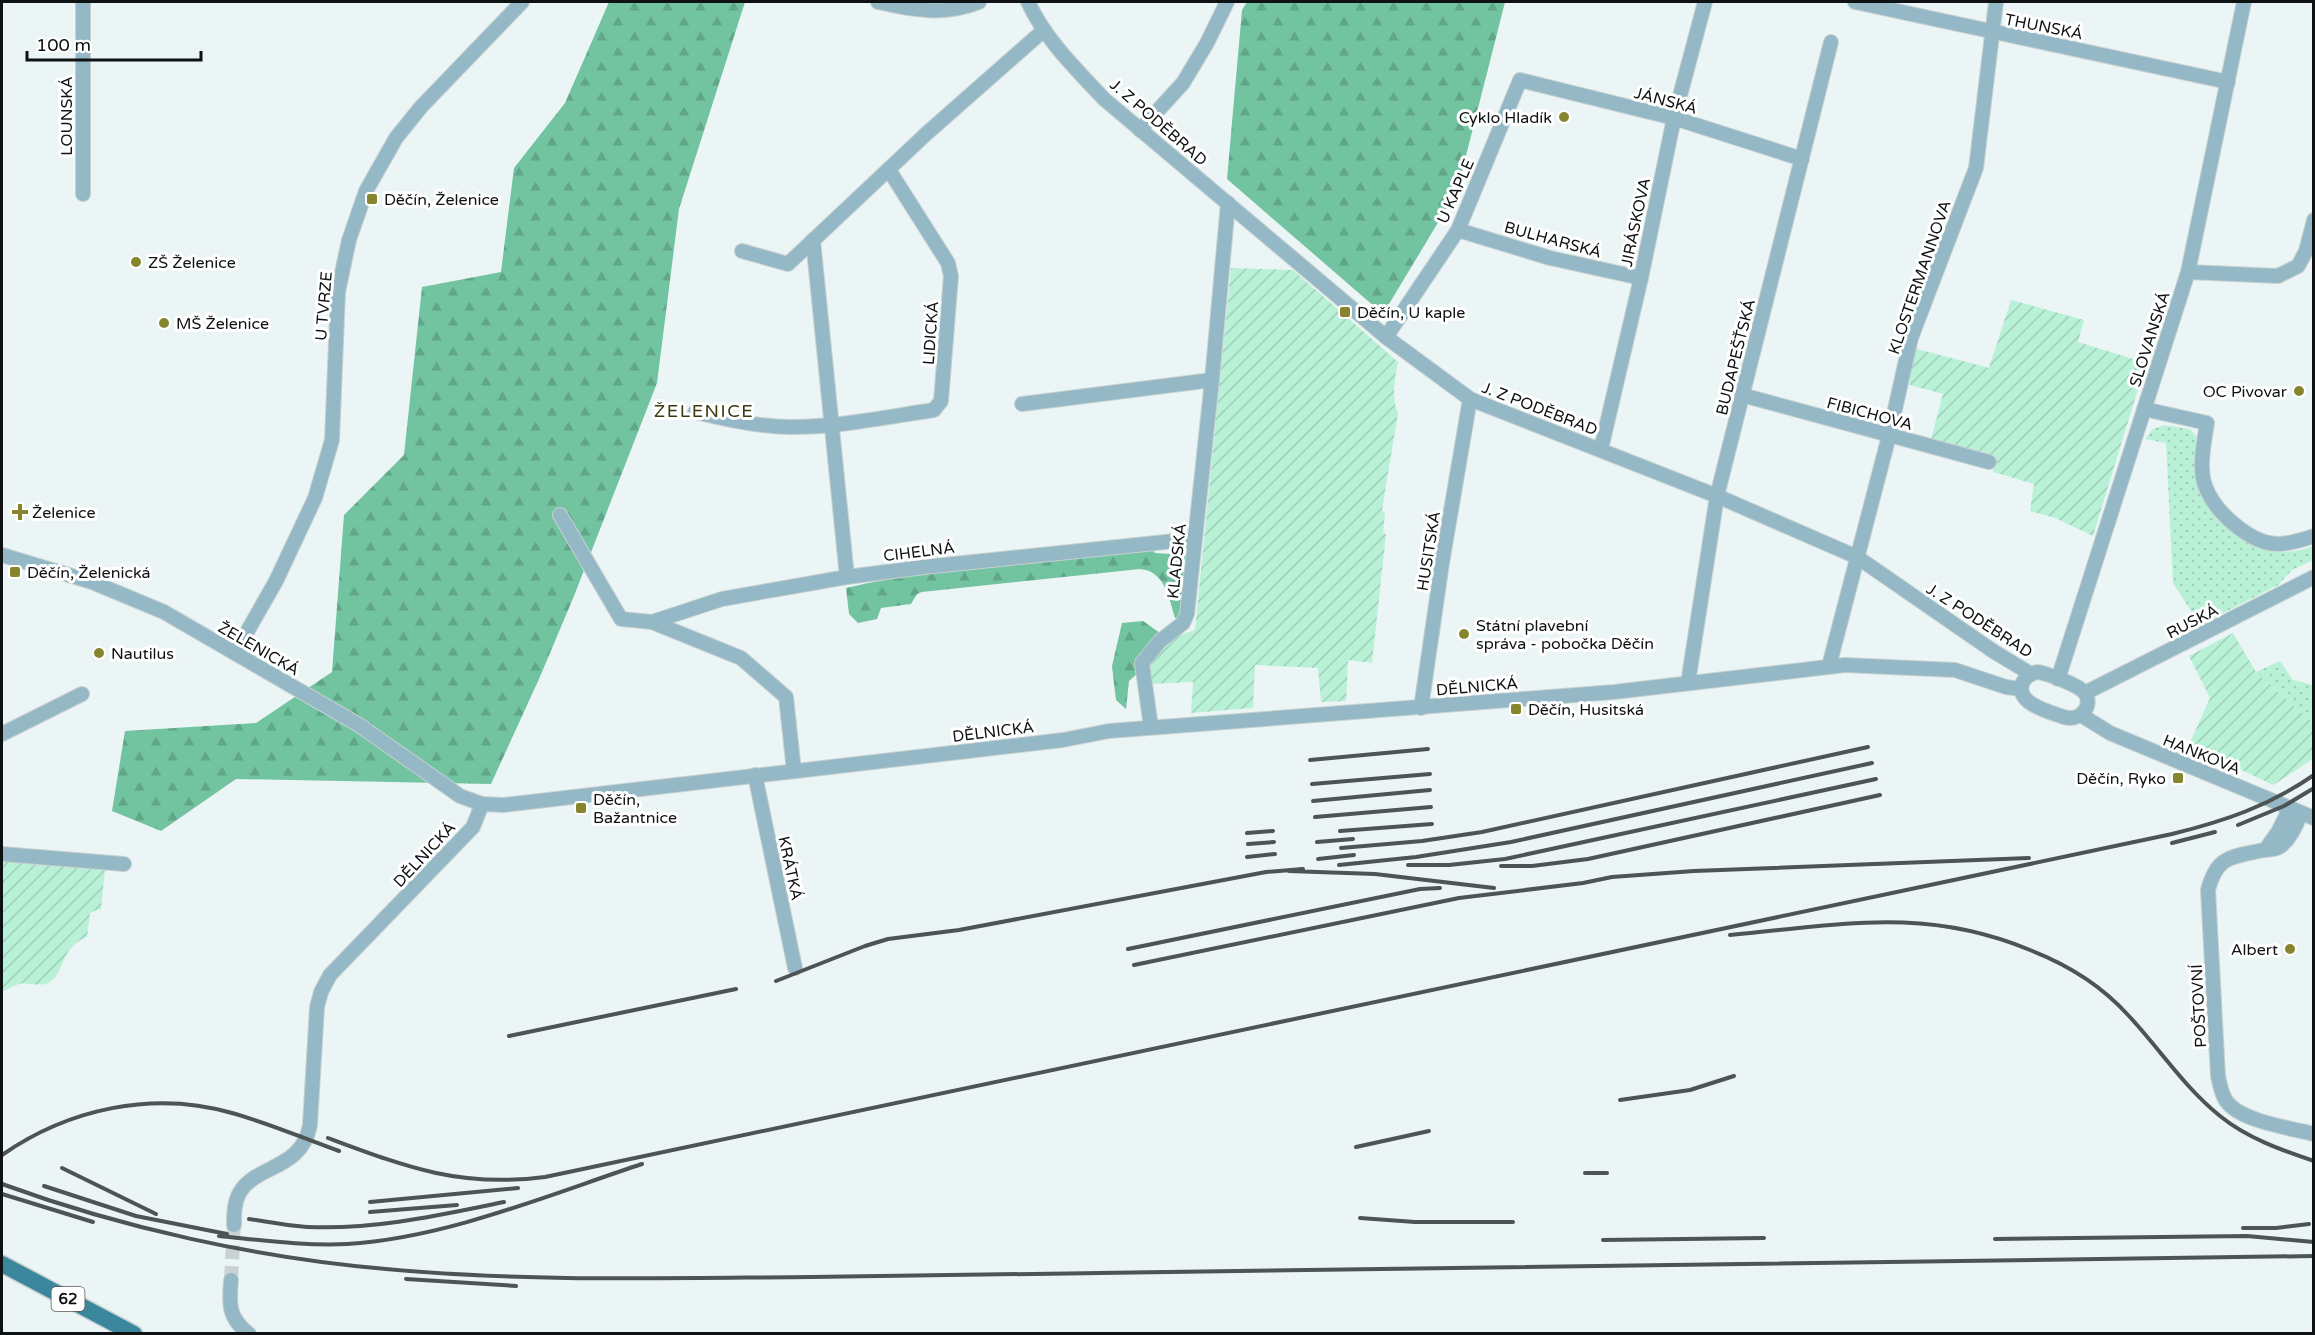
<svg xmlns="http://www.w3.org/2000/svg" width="2315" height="1335" font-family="'Varela Round',sans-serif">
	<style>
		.grass { fill: url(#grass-dots) }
		.forest { fill: url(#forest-firs) }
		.garden { fill: url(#garden-furrows) }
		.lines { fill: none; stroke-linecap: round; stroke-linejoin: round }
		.minor-tunnel { stroke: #cad3d3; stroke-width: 14; stroke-dasharray: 14 7; stroke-linecap: butt }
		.minor-casing { stroke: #c8d1d1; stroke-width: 16 }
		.major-casing { stroke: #c8d1d1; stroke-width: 19 }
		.minor { stroke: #94b8c5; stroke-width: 14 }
		.major { stroke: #3a869d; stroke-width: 16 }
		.rail { stroke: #4e5353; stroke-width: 4 }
		.poi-dot { fill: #86852e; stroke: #fff; stroke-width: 2 }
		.labels { text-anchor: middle; stroke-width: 6; stroke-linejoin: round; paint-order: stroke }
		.shield { fill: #fff; stroke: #575959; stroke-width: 1.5 }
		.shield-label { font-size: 15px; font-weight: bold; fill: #0f1212 }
		.street-label { font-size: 16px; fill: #0f1212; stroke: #fff }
		.poi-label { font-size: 16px; fill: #0f1212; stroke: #fff; text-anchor: start }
		.neighbourhood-label { font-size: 18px; letter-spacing: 1.5px; fill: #3a3a10; stroke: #fff }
	</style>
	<defs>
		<pattern id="grass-dots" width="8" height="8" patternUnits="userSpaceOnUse" patternTransform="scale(1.5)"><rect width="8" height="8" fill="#b9f1d7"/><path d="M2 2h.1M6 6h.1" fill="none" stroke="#9eceb8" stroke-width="1.8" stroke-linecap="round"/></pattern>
		<pattern id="forest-firs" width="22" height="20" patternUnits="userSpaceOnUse" patternTransform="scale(1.5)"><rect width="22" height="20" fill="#72c3a0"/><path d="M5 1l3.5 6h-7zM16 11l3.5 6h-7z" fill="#62a689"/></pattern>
		<pattern id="garden-furrows" width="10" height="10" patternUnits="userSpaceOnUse" patternTransform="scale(1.5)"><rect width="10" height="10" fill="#b9f1d7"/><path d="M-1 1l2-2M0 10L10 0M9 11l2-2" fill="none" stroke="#9eceb8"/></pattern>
	</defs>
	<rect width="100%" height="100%" fill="#ebf5f5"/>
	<g class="grass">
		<path d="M2164 425 2190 429 2197 437C2190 487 2210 525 2256 545 2276 553 2293 554 2313 546V560L2292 570 2278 585 2200 625 2173 583 2166 443 2145 439 2153 429Z"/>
		<polygon points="2280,661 2293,680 2313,685 2313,723 2256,672"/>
	</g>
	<g class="forest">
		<polygon points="609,2 745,2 679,209 657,383 574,596 539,679 491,784 236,779 161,831 112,811 125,731 256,723 332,672 344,515 404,455 422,287 501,272 514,168 565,103"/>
		<polygon points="1247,2 1505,2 1457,191 1383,314 1227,179 1242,10"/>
		<path d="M1152 549 1155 553 1187 555 1181 618H1175C1169 598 1165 571 1140 569L922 592 917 594 911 604 881 608 877 619 858 623 849 614 846 588C946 565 1050 559 1152 549Z"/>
		<polygon points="1143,621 1160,633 1135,660 1138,673 1129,681 1126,709 1116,700 1112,666 1122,623"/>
	</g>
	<g class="garden">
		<path d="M1231 268 1293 270 1398 362C1395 376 1391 400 1398 413L1382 510 1385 514 1383 533 1386 534 1372 663 1348 660 1346 701 1321 702 1318 668 1255 665 1253 708 1191 713 1193 682 1149 684 1151 656 1165 640 1195 630Z"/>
		<polygon points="2011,300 2084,320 2078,342 2146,363 2093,536 2055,518 2030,511 2034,484 1993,472 1995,456 1931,439 1943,394 1910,385 1910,363 1914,348 1989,368"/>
		<polygon points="2233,633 2256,672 2313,723 2313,759 2273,785 2189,745 2210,698 2189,656"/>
		<path d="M2 861 105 869 101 909 96 910 90 913 87 937C59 947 66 974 48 983 40 987 28 982 19 984 13 986 7 990 2 992Z"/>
	</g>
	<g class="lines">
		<polyline class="minor-tunnel" points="231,1280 234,1225"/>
		<defs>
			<g id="minor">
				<polyline points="83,2 83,194"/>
				<path d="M878 2C913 10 944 16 979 2"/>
				<path d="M1028 2C1045 39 1076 69 1104 99L1386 337 1470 399 1717 496 1857 557 1993 651 2031 674"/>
				<polyline points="1855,2 2228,82"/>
				<polyline points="1140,130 1183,83 1207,43 1227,2"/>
				<polyline points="1458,230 1550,258 1641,278"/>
				<polyline points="813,240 847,577"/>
				<polyline points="742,251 788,264 926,134 1044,30"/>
				<polyline points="2188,272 2278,276 2298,266 2306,251 2314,220"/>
				<polyline points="1386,337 1458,230 1520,80 1674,118 1802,159"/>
				<polyline points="1742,395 1989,462"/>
				<polyline points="1022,404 1212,380"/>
				<path d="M2144 409 2207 423C2204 443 2198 469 2206 488 2216 513 2250 543 2277 544 2289 544 2302 540 2314 536"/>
				<path d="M695 412C727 419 759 427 791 427 839 427 887 417 934 410L941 401 951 276 948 263 889 170"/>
				<polyline points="1601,449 1641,278 1674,118 1705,2"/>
				<polyline points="560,515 621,619 652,622 741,658 786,697 794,771"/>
				<polyline points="2,555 92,582 164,612 359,725 460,796 482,804"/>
				<polyline points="652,622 722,599 847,577 924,567 1194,539"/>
				<polyline points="235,653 276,581 315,498 332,440 338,292 349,240 366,191 396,138 421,107 522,2"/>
				<polyline points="1829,666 1889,436 1911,338 1976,168 1996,2"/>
				<path d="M2038 672C2048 674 2079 685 2085 693 2094 707 2079 722 2064 717 2050 712 2013 703 2023 682 2026 676 2031 673 2038 672Z"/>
				<polyline points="2058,679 2188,272 2244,2"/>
				<polyline points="1688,683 1717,496 1831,42"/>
				<polyline points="2085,693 2314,577"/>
				<polyline points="1421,708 1442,563 1470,399"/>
				<polyline points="2081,715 2110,733 2314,818"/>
				<polyline points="1151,727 1142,663 1160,641 1183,623 1187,614 1212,380 1228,203"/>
				<polyline points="2,734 82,694"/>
				<polyline points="755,775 795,968"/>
				<path d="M2301 813C2297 824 2291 837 2282 845 2276 850 2271 849 2264 850 2232 857 2217 855 2208 890L2218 1076C2220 1084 2221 1092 2225 1099 2237 1121 2291 1128 2314 1134"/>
				<polyline points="2265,850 2278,832 2290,808"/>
				<polyline points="2,854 124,864"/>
				<path d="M234 1225C234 1214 234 1202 240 1192 257 1164 302 1170 310 1125L317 1007 321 992 330 975 473 827 482 804 504 805 1063 740 1109 731 1614 692 1845 665 1955 670 2006 687 2021 689"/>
				<path d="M231 1280C229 1304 228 1318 249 1334"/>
			</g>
			<polyline id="major" points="2,1264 134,1334"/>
		</defs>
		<use href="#minor" class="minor-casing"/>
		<use href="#major" class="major-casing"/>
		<use href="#minor" class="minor"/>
		<use href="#major" class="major"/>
		<g class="rail">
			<polyline points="1310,760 1428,749"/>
			<polyline points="1312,784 1430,774"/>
			<polyline points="1313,801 1430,790"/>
			<polyline points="1315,817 1431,807"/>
			<polyline points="2238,825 2284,806 2314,788"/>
			<polyline points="1340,831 1432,824"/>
			<polyline points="1247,833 1273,831"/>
			<polyline points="1317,842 1353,839"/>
			<polyline points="2172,843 2215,832"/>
			<polyline points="1248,844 1274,842"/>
			<polyline points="1341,848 1422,841 1482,832 1868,747"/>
			<polyline points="1247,857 1275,854"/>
			<polyline points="1318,859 1354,855"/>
			<polyline points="1339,865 1416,857 1511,842 1872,763"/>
			<polyline points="1408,865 1449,865 1505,859 1876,779"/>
			<polyline points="1501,866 1532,866 1588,859 1880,795"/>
			<path d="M1730 935C1840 925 1924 906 2030 950 2066 964 2102 986 2128 1015 2159 1048 2184 1087 2220 1116 2247 1138 2281 1150 2314 1161"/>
			<polyline points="1128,949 1420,889 1440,888"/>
			<polyline points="1134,965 1459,898 1583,883 1612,877 1694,871 2029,858"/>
			<polyline points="776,981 865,946 888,939 959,930 1266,872 1303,869 1289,871 1375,874 1494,888"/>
			<polyline points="509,1036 736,989"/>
			<polyline points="1620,1100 1690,1090 1734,1076"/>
			<path d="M328 1138C406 1167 460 1188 545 1177L2172 834C2225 821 2269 806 2314 775"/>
			<polyline points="1356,1147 1429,1131"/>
			<path d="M2 1155C68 1109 153 1090 232 1113 268 1123 303 1138 339 1151"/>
			<polyline points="62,1168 156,1214"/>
			<polyline points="1585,1173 1607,1173"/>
			<path d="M2 1184C122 1228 258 1258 386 1269 527 1282 669 1278 811 1277L2314 1256"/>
			<polyline points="44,1186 136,1216 227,1234"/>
			<polyline points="2,1194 93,1222"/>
			<polyline points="370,1202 518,1188"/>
			<polyline points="370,1212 457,1205"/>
			<polyline points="1360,1218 1415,1222 1513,1222"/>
			<path d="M249 1219C269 1222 288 1226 308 1227 374 1230 440 1215 504 1202"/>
			<polyline points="2243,1228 2276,1228 2309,1224"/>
			<path d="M219 1236C261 1240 304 1246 347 1244 446 1238 548 1195 642 1164"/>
			<polyline points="1995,1239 2247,1236 2314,1242"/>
			<polyline points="1603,1240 1764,1238"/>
			<polyline points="406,1279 516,1286"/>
		</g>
	</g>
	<g class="poi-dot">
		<circle cx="1564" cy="117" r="6"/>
		<rect x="366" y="193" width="12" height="12" rx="3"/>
		<circle cx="136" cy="262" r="6"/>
		<rect x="1339" y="306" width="12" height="12" rx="3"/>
		<circle cx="164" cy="323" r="6"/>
		<circle cx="2299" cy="391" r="6"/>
		<path d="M17 503h6v6h6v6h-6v6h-6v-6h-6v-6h6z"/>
		<rect x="9" y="566" width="12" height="12" rx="3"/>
		<circle cx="1464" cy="634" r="6"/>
		<circle cx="99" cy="653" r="6"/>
		<rect x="1510" y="703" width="12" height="12" rx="3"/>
		<rect x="2172" y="772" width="12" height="12" rx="3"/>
		<rect x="575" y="802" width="12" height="12" rx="3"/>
		<circle cx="2290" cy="949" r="6"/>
	</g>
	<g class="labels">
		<rect class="shield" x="51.5" y="1287" width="33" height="24" rx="4.5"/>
		<g class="shield-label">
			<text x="68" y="1304">62</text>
		</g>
		<g class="street-label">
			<text transform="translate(2044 26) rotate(11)" y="6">THUNSKÁ</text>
			<text transform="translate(1666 100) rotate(15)" y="6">JÁNSKÁ</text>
			<text transform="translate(66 116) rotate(-90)" y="6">LOUNSKÁ</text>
			<text transform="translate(1159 122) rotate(41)" y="6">J. Z PODĚBRAD</text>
			<text transform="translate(1455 191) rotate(-66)" y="6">U KAPLE</text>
			<text transform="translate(1635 222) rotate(-78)" y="6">JIRÁSKOVA</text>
			<text transform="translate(1553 239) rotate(15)" y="6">BULHARSKÁ</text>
			<text transform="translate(1919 277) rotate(-71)" y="6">KLOSTERMANNOVA</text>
			<text transform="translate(323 306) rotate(-85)" y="6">U TVRZE</text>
			<text transform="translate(930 333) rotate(-86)" y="6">LIDICKÁ</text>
			<text transform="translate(2149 339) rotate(-72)" y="6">SLOVANSKÁ</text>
			<text transform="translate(1735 357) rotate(-76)" y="6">BUDAPEŠŤSKÁ</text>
			<text transform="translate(1540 408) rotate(21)" y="6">J. Z PODĚBRAD</text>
			<text transform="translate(1870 413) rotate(15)" y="6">FIBICHOVA</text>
			<text transform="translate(919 551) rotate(-7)" y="6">CIHELNÁ</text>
			<text transform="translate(1428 551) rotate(-81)" y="6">HUSITSKÁ</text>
			<text transform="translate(1176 561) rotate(-84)" y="6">KLADSKÁ</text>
			<text transform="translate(1980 620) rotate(33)" y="6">J. Z PODĚBRAD</text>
			<text transform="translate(2192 621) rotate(-27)" y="6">RUSKÁ</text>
			<text transform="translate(259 648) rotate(30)" y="6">ŽELENICKÁ</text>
			<text transform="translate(1477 686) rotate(-5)" y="6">DĚLNICKÁ</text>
			<text transform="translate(993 731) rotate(-7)" y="6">DĚLNICKÁ</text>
			<text transform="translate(2202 754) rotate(22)" y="6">HANKOVA</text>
			<text transform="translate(424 854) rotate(-47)" y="6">DĚLNICKÁ</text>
			<text transform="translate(791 868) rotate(78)" y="6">KRÁTKÁ</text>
			<text transform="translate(2198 1006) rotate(-93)" y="6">POŠTOVNÍ</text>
		</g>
		<g class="poi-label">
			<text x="1552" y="123" text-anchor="end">Cyklo Hladík</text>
			<text x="384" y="205">Děčín, Želenice</text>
			<text x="148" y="268">ZŠ Želenice</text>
			<text x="1357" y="318">Děčín, U kaple</text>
			<text x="176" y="329">MŠ Želenice</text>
			<text x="2287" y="397" text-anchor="end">OC Pivovar</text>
			<text x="32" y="518">Želenice</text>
			<text x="27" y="578">Děčín, Želenická</text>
			<text x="1476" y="631">Státní plavební<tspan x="1476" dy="18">správa - pobočka Děčín</tspan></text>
			<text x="111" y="659">Nautilus</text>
			<text x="1528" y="715">Děčín, Husitská</text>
			<text x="2166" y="784" text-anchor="end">Děčín, Ryko</text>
			<text x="593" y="805">Děčín,<tspan x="593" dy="18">Bažantnice</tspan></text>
			<text x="2278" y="955" text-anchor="end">Albert</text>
		</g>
		<g class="neighbourhood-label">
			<text x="704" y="417">ŽELENICE</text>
		</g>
	</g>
	<rect width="2315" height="1335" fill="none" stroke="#0f1212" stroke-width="6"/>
	<path d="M27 51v9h174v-9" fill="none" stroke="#0f1212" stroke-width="3"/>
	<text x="36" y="51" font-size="18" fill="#0f1212" stroke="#ffffff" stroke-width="4.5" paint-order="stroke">100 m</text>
</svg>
